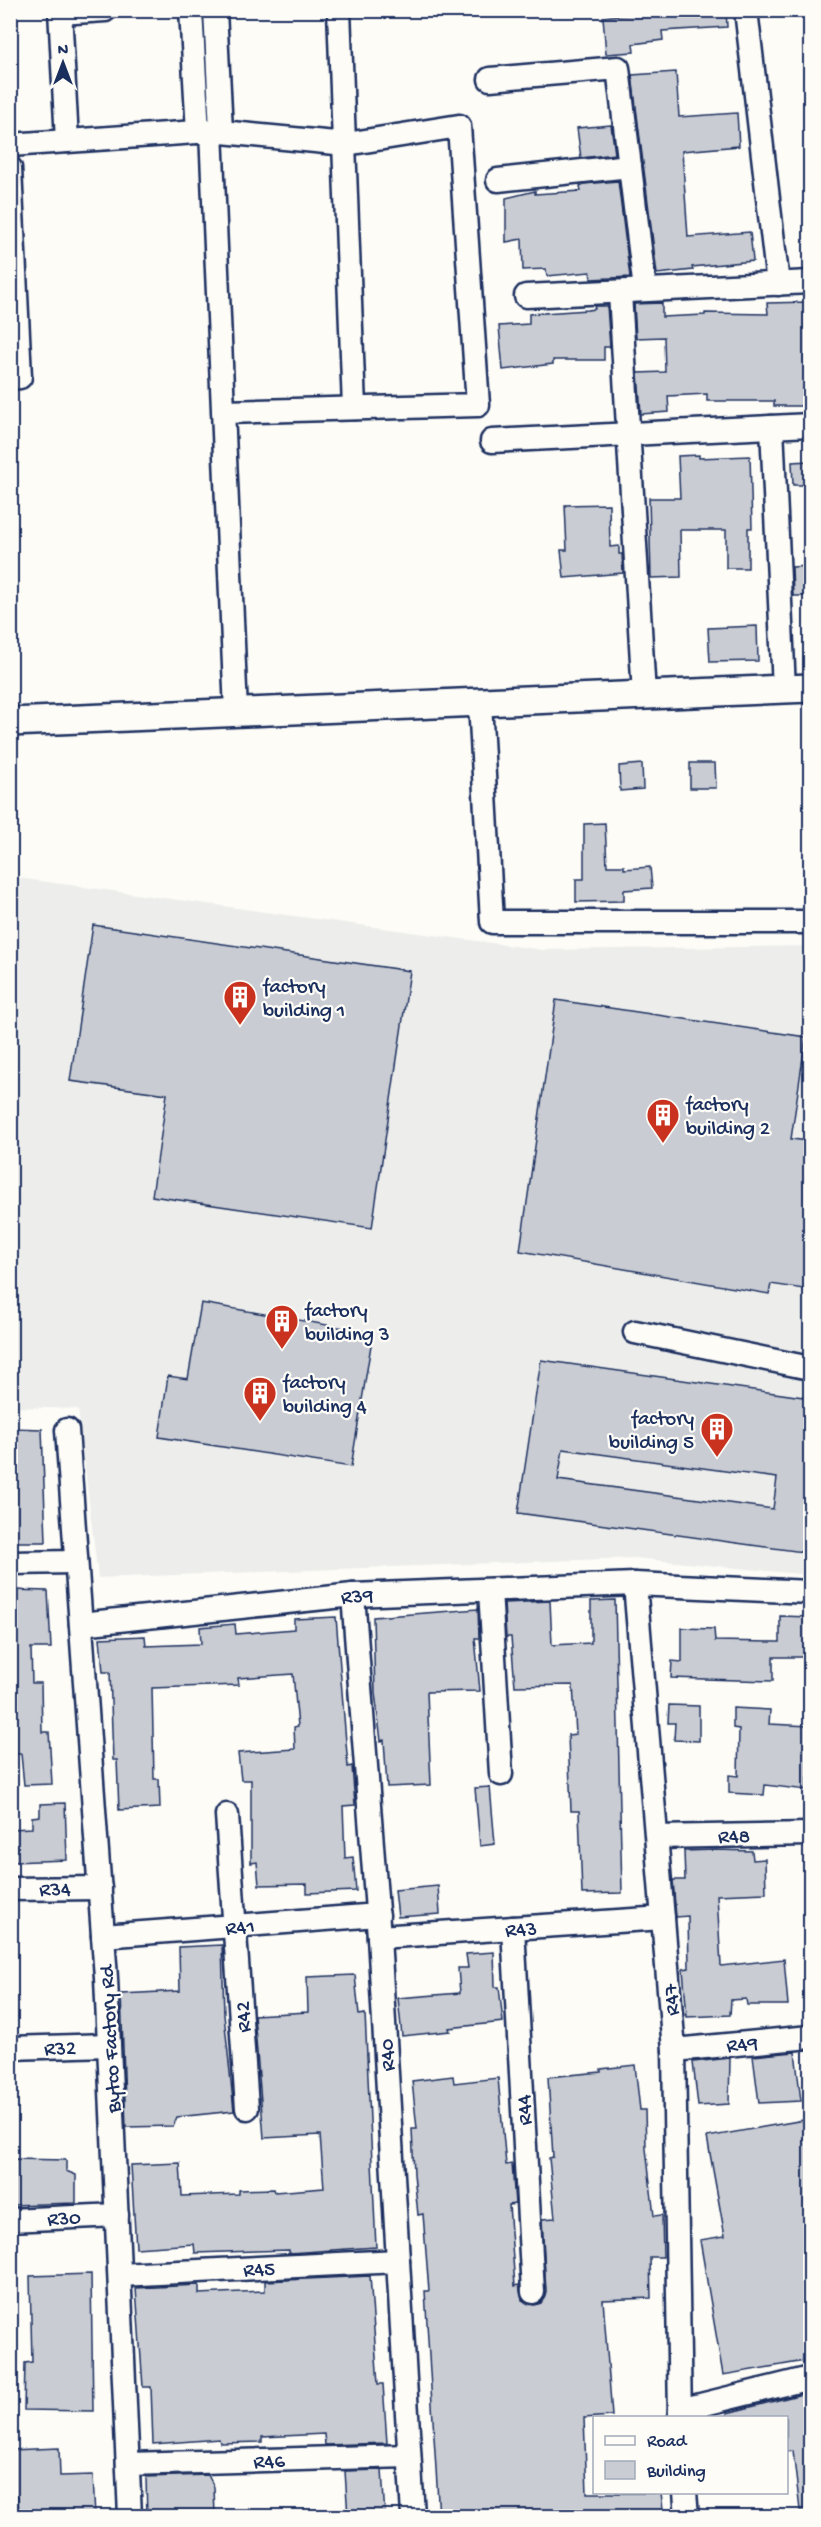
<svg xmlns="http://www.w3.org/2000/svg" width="821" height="2527" font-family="'Gochi Hand',sans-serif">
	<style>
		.built { fill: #edeeec }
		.building { fill: #c9ccd3; stroke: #1b2f5e; stroke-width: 1.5; fill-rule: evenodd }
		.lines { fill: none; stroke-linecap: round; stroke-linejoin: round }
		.minor-casing { stroke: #1b2f5e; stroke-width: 27 }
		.tertiary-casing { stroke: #1b2f5e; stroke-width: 32 }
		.minor { stroke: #fdfcf7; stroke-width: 22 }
		.tertiary { stroke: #fdfcf7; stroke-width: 27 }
		.labels { text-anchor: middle; stroke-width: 4.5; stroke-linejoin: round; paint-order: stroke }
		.poi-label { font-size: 21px; fill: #1b2f5e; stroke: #fdfcf7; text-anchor: start }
		.street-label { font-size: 21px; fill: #1b2f5e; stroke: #fdfcf7 }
	</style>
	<rect width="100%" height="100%" fill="#fdfcf7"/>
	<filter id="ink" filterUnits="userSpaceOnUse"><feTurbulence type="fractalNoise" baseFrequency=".0167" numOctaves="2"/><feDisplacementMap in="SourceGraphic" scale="12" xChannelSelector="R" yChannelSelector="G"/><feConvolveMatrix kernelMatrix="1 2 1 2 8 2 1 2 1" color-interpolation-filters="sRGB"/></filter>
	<g filter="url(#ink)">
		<polygon class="built" points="11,877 543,950 810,946 810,1575 634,1558 98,1578 78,1409 11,1407"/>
		<g class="building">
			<polygon points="668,10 726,10 727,27 662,31 663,40 633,44 634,52 606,54 603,17"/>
			<polygon points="676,72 679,117 737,113 739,146 682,151 688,237 750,232 753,261 692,267 693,270 657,274 632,75"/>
			<polygon points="611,125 615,154 581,158 577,128"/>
			<polygon points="618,181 630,277 591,279 590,272 547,276 546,269 523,270 522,239 506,242 506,198 535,191 535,194 581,191 580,186 584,184"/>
			<polygon points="810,302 810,406 774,406 774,401 707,401 707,394 668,396 669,412 641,414 638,373 665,372 664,337 636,338 634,304 662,303 662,317 705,315 705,313 768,314 767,303"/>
			<polygon points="594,306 607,306 610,347 604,347 604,360 553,360 553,364 503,370 499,326 529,324 529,314 588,310 595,309"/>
			<polygon points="699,455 699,458 750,456 752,528 748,528 748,568 726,568 726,530 680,530 681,577 651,578 649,498 680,498 678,456"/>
			<polygon points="810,461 810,485 793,485 792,462"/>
			<polygon points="609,504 610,547 619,546 619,554 622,554 623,573 564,578 561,550 567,550 565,505"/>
			<polygon points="810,566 810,596 793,596 792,567"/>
			<polygon points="757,626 758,661 710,662 708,628"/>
			<polygon points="690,763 715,763 716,788 690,788"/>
			<polygon points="642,764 643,789 620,791 619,766"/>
			<polygon points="605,823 607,866 624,866 624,869 650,867 652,888 624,890 624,901 576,902 576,879 584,879 584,824"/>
			<polygon points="93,925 410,971 372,1228 152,1196 167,1094 70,1081"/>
			<polygon points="556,1000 806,1037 791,1139 810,1141 810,1290 771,1284 769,1294 520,1251"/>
			<polygon points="201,1303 373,1333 351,1467 159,1437 168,1376 188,1379"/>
			<path d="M541 1360 810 1398V1553L518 1513ZM563 1449 777 1478 773 1509 558 1480Z"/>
			<polygon points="10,1428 42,1429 46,1542 10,1542 10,1502 15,1502 15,1466 10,1466"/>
			<polygon points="10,1590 48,1591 51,1648 31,1648 32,1683 41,1683 42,1732 49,1732 52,1784 24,1785 21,1754 10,1754"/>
			<polygon points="615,1600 622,1893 582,1894 579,1811 571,1811 568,1735 576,1734 573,1685 515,1686 511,1637 506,1637 504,1603 550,1601 552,1645 591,1643 591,1601"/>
			<polygon points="478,1609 479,1638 475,1638 480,1691 427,1692 431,1785 387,1787 384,1740 381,1741 375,1693 373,1617"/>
			<polygon points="780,1616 810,1617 810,1657 773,1657 773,1681 671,1678 672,1661 682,1662 682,1628 714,1629 715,1641 777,1642 780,1642"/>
			<polygon points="336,1617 348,1767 352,1766 355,1805 343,1806 345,1858 353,1857 356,1891 307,1893 307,1884 259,1885 257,1862 251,1863 251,1780 241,1780 238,1753 295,1749 294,1727 298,1726 293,1674 238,1678 239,1685 152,1688 154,1779 159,1779 160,1808 119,1810 117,1760 113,1760 110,1672 103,1672 100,1638 145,1636 146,1646 201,1644 200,1627 235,1624 236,1634 294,1629 294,1619"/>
			<polygon points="669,1705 699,1706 699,1741 674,1740 675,1723 668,1723"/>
			<polygon points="733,1708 770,1710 769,1724 810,1726 810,1778 807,1777 807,1790 765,1785 764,1795 729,1793 729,1775 738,1776 739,1729 733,1728"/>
			<polygon points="490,1787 495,1844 480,1846 475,1788"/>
			<polygon points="65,1803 67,1860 10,1862 10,1829 32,1828 32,1817 40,1816 40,1804"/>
			<polygon points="715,1850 752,1851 753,1860 765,1859 766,1893 717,1895 721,1966 784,1959 788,2005 747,2005 746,1999 731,2000 730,2015 687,2017 683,1969 689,1968 688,1916 676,1917 673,1880 685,1880 684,1851"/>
			<polygon points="438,1886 440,1914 398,1917 395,1890"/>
			<polygon points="222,1945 224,2015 234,2111 177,2117 173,2126 126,2127 121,1994 180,1991 179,1947"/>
			<polygon points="494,1952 495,1987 499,1987 503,2022 449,2028 450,2031 402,2036 398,1998 460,1993 458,1968 468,1968 466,1954"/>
			<polygon points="355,1975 359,2015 365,2014 376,2247 289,2253 289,2250 195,2253 194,2244 136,2248 131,2165 180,2163 182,2196 239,2194 239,2190 274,2189 275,2192 324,2188 320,2135 264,2138 254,2015 308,2012 307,1977"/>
			<polygon points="795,2052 801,2101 759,2103 753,2056"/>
			<polygon points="730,2058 729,2104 698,2106 693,2062"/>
			<polygon points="635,2065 640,2110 645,2110 646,2149 654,2216 662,2215 663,2257 650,2257 651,2298 603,2300 612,2416 584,2418 587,2493 661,2493 664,2517 439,2517 425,2291 429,2291 423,2214 418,2215 414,2174 412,2129 417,2129 412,2081 453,2076 454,2083 498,2078 506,2165 512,2164 515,2204 509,2205 515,2286 519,2285 522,2300 534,2305 541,2303 546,2292 542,2219 555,2218 549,2158 553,2157 548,2077 601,2072 601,2069"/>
			<polygon points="810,2119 810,2360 723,2375 700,2240 725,2236 707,2137"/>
			<polygon points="11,2159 66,2160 66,2171 76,2175 76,2203 10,2205"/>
			<polygon points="91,2274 93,2411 24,2410 25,2363 32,2362 30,2276"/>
			<polygon points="370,2276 378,2384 383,2384 387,2443 325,2445 324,2434 262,2437 262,2442 220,2443 219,2439 153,2444 151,2387 143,2387 136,2288 199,2285 199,2294 265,2291 265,2281"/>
			<polygon points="810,2392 810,2509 800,2510 793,2451 786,2452 786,2418 728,2418 727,2413"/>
			<polygon points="59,2448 60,2476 93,2475 95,2517 19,2517 18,2496 10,2496 10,2450"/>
			<polygon points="382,2470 385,2517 348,2517 345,2471"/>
			<polygon points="208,2475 214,2487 215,2517 147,2517 146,2477"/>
		</g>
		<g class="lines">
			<defs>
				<g id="minor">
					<polyline points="60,10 67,141"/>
					<polyline points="191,10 198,132"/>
					<polyline points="215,10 221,131"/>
					<polyline points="339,10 354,408"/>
					<polyline points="746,10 778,284"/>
					<polyline points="60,13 105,10"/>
					<polyline points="490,79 618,68 645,290"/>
					<polyline points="10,145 211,131"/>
					<polyline points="10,168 20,377 10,378"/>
					<polyline points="498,180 630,166"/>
					<polyline points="620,293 644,695"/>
					<polyline points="526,296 810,282"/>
					<polyline points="223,412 478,405 459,126 346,144 211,131 236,712"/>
					<polyline points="772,427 784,689"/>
					<polyline points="492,441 810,425"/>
					<polyline points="480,702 492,922 810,922"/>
					<polyline points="635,1332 810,1368"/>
					<polyline points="67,1430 106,1978 130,2516"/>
					<polyline points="10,1563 76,1562"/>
					<polyline points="635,1584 674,2050 680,2418"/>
					<polyline points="490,1590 501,1774"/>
					<polyline points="353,1595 379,1937 413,2516"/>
					<polyline points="81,1624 353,1595 635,1584 810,1592"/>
					<polyline points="227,1815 247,2108"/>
					<polyline points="657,1837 810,1834"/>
					<polyline points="10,1889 100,1888"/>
					<polyline points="513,1928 533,2292"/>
					<polyline points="103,1936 378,1915"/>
					<polyline points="379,1937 663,1918"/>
					<polyline points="10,2048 109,2045"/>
					<polyline points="674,2050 810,2037"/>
					<polyline points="10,2220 117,2215"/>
					<polyline points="120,2275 398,2261"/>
					<polyline points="680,2410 810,2378"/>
					<polyline points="128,2464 409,2456"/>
					<polyline points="685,2492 687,2516"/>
				</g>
				<polyline id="tertiary" points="10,722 810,688"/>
			</defs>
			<use href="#minor" class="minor-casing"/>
			<use href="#tertiary" class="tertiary-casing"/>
			<use href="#minor" class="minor"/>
			<use href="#tertiary" class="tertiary"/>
		</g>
	</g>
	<defs>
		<symbol id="building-pin" viewBox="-11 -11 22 30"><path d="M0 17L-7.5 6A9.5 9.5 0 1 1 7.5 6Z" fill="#c8321e" stroke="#fdfcf7"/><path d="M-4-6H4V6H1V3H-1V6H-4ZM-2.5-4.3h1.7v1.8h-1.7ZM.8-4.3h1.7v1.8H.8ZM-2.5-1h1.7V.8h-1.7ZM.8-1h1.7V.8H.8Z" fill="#fff"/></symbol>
	</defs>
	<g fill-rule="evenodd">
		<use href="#building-pin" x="221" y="978" width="38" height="52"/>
		<use href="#building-pin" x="644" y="1096" width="38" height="52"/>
		<use href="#building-pin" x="263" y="1302" width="38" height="52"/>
		<use href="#building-pin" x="241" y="1374" width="38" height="52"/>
		<use href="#building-pin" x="698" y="1410" width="38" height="52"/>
	</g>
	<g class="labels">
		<g class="poi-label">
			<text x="263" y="992">factory<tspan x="263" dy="24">building 1</tspan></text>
			<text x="686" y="1110">factory<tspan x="686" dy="24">building 2</tspan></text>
			<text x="305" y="1316">factory<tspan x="305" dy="24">building 3</tspan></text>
			<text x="283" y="1388">factory<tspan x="283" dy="24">building 4</tspan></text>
			<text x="694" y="1424" text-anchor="end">factory<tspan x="694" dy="24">building 5</tspan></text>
		</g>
		<g class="street-label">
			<text transform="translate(357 1595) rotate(-4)" y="7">R39</text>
			<text transform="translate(734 1835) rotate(-1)" y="7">R48</text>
			<text transform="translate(55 1888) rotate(-1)" y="7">R34</text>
			<text transform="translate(240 1926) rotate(-4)" y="7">R41</text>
			<text transform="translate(521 1928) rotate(-4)" y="7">R43</text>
			<text transform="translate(670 2000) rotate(-95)" y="7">R47</text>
			<text transform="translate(242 2017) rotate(-93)" y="7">R42</text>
			<text transform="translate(109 2039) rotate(-93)" y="7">Bytco Factory Rd</text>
			<text transform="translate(742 2043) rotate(-6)" y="7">R49</text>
			<text transform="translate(60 2047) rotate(-2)" y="7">R32</text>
			<text transform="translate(386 2055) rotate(-93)" y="7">R40</text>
			<text transform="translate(523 2110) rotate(-93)" y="7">R44</text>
			<text transform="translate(64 2217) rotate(-3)" y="7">R30</text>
			<text transform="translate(259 2268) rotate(-3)" y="7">R45</text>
			<text transform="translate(269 2460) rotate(-2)" y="7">R46</text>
		</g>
	</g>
	<rect width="821" height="2527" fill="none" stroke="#fdfcf7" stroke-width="36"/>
	<rect x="18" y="18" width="785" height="2491" fill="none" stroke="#1b2f5e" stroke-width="2" filter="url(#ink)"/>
	<rect x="593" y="2416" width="195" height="78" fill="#fdfcf7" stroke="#a3aaba" stroke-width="1.5"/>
	<rect x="605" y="2436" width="30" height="9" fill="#fdfcf7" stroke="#a3aaba" stroke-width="1.5"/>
	<text x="647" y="2446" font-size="18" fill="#1b2f5e">Road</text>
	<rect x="605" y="2461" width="30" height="18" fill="#c9ccd3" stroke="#a3aaba" stroke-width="1.5"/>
	<text x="647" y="2476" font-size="18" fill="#1b2f5e">Building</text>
	<g transform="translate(63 63)" stroke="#fdfcf7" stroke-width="4.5" paint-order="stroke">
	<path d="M0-4.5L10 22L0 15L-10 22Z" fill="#1b2f5e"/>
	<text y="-9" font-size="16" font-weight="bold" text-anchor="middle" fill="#1b2f5e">N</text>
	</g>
</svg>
